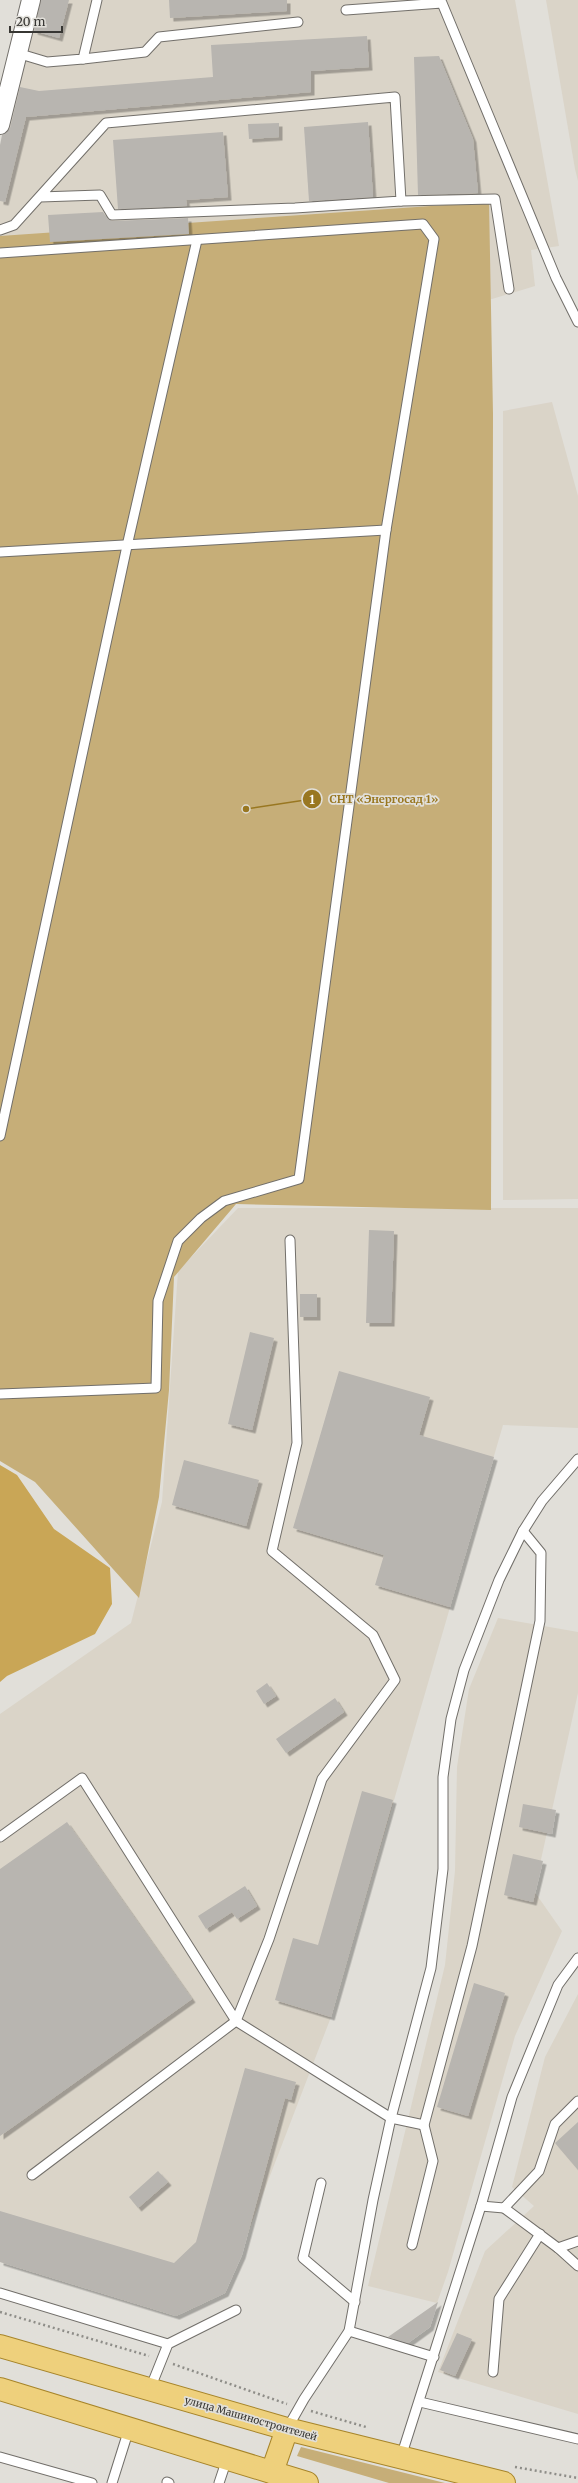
<svg xmlns="http://www.w3.org/2000/svg" width="578" height="2483" font-family="Merriweather,serif">
	<style>
		.built { fill: #dad4c8 }
		.green { fill: #c6ae78 }
		.water { fill: #c9a656 }
		.building { fill: #b8b5b0; filter: url(#shadow) }
		.lines { fill: none; stroke-linecap: round; stroke-linejoin: round }
		.lane-casing { stroke: #726f6a; stroke-width: 11 }
		.street-casing { stroke: #726f6a; stroke-width: 20 }
		.primary-casing { stroke: #a7852a; stroke-width: 24 }
		.path { stroke: #8e8d88; stroke-width: 2.5; stroke-dasharray: 2 3; stroke-linecap: butt }
		.lane { stroke: #fff; stroke-width: 9 }
		.street { stroke: #fff; stroke-width: 18 }
		.primary { stroke: #eed07c; stroke-width: 22 }
		.labels { text-anchor: middle; stroke-width: 3.5; stroke-linejoin: round; paint-order: stroke }
		.street-label { font-size: 10px; fill: #373633; stroke: #e1dfd9 }
		.leader { fill: none; stroke: #997721; stroke-width: 1.5 }
		.callout-dot { fill: #997721; stroke: #e1dfd9; stroke-width: 1.5 }
		.mark-label { font-size: 12px; text-anchor: middle; font-weight: bold; fill: #fff }
		.callout-label { font-size: 11px; text-anchor: middle; font-weight: bold; fill: #997721; stroke: #e1dfd9; stroke-width: 3.5; stroke-linejoin: round; paint-order: stroke }
	</style>
	<defs>
		<filter id="shadow"><feDropShadow dx="3.5" dy="3.5" stdDeviation="0" flood-color="#0004"/></filter>
	</defs>
	<rect width="100%" height="100%" fill="#e1dfd9"/>
	<g class="built">
		<polygon points="40,0 515,0 559,246 531,250 535,286 492,299 0,236 0,158"/>
		<polygon points="546,0 578,0 578,181 575,169"/>
		<polygon points="552,402 578,496 578,1199 503,1200 503,411"/>
		<polygon points="238,1208 578,1208 578,1428 503,1425 331,2017 225,2293 176,2316 0,2262 0,1714 131,1623 162,1502 178,1271"/>
		<polygon points="498,1618 578,1632 578,1693 534,1891 562,1931 515,2036 448,2272 437,2303 368,2286 445,1965 455,1871 457,1767 469,1689"/>
		<polygon points="578,1994 578,2414 438,2372 485,2251 534,2206 512,2187 545,2057"/>
	</g>
	<g class="green">
		<polygon points="489,202 493,414 491,1210 236,1204 174,1277 169,1390 159,1497 139,1598 35,1482 0,1461 0,236"/>
		<polygon points="301,2447 445,2483 389,2483 297,2456"/>
	</g>
	<polygon class="water" points="0,1465 17,1475 54,1529 110,1568 112,1604 95,1634 7,1676 0,1682"/>
	<g class="building">
		<polygon points="41,0 69,0 59,38 34,31"/>
		<polygon points="169,0 287,0 287,11 170,18"/>
		<polygon points="367,36 369,67 311,71 311,92 26,117 5,202 0,201 0,145 2,135 10,128 20,87 39,91 213,77 211,45"/>
		<polygon points="439,56 473,139 478,193 418,195 414,57"/>
		<polygon points="368,122 373,197 309,201 304,127"/>
		<polygon points="279,123 279,137 249,139 248,124"/>
		<polygon points="223,132 228,197 186,200 187,206 118,209 113,140"/>
		<polygon points="103,212 107,218 112,221 188,218 189,234 50,242 48,215"/>
		<polygon points="369,1230 394,1231 391,1323 366,1323"/>
		<rect x="300" y="1294" width="17" height="23"/>
		<polygon points="250,1332 274,1338 252,1430 228,1424"/>
		<polygon points="339,1371 430,1397 419,1435 494,1457 450,1607 375,1585 384,1555 293,1528"/>
		<polygon points="184,1460 259,1480 246,1526 172,1505"/>
		<polygon points="267,1683 276,1696 264,1704 256,1691"/>
		<polygon points="335,1698 344,1712 286,1753 276,1739"/>
		<polygon points="362,1791 393,1800 331,2017 275,2000 293,1938 318,1945"/>
		<polygon points="523,1804 556,1810 552,1834 519,1827"/>
		<polygon points="67,1822 192,1999 0,2136 0,1869"/>
		<polygon points="513,1854 543,1861 533,1902 504,1895"/>
		<polygon points="245,1886 257,1906 237,1919 232,1912 206,1929 198,1916"/>
		<polygon points="474,1983 505,1993 468,2116 437,2107"/>
		<polygon points="245,2068 296,2082 291,2100 285,2098 242,2255 225,2293 176,2316 0,2262 0,2211 174,2263 196,2242"/>
		<polygon points="578,2122 578,2170 555,2143"/>
		<polygon points="158,2171 168,2182 138,2208 129,2197"/>
		<polygon points="438,2302 430,2327 408,2343 388,2337"/>
		<polygon points="457,2333 472,2339 455,2376 440,2370"/>
	</g>
	<g class="lines">
		<defs>
			<g id="lane">
				<polyline points="346,10 442,3 556,278 578,322"/>
				<polyline points="17,53 47,62 83,59 97,0"/>
				<polyline points="83,59 145,52 159,37 298,22"/>
				<polyline points="401,201 495,199 509,289"/>
				<polyline points="0,230 14,225 106,123 395,97 401,201 295,208 112,215 100,195 40,197"/>
				<polyline points="0,253 423,224 434,239 386,530 299,1179 224,1201 201,1218 178,1241 158,1301 156,1388 0,1394"/>
				<polyline points="0,552 386,530"/>
				<polyline points="0,1136 127,546 197,240"/>
				<polyline points="0,1837 82,1778 236,2021 391,2118 424,2125"/>
				<polyline points="32,2175 236,2021 269,1939 322,1779 395,1680 373,1635 272,1551 297,1443 290,1240"/>
				<polyline points="321,2183 303,2258 355,2302"/>
				<polyline points="481,2206 504,2208 539,2171 555,2124 578,2101"/>
				<polyline points="504,2208 558,2248 578,2241"/>
				<polyline points="412,2245 433,2161 424,2125 472,1946 540,1621 541,1553 523,1531"/>
				<polyline points="558,2248 578,2266"/>
				<polyline points="0,2293 168,2344"/>
				<polyline points="349,2331 434,2357"/>
				<polyline points="493,2372 499,2299 540,2234"/>
				<polyline points="150,2389 168,2344 236,2310"/>
				<polyline points="420,2402 578,2439"/>
				<polyline points="287,2429 304,2399 349,2331 373,2200 391,2118 431,1968 443,1869 443,1777 451,1719 464,1670 499,1580 523,1531 542,1501 578,1459"/>
				<polyline points="0,2457 92,2483"/>
				<polyline points="401,2457 481,2206 512,2097 558,1985 578,1958"/>
				<polyline points="167,2482 169,2483"/>
				<polyline points="112,2483 129,2429"/>
				<polyline points="219,2483 227,2459"/>
			</g>
			<polyline id="street" points="0,125 31,0"/>
			<g id="primary">
				<polyline points="0,2346 287,2429 504,2483"/>
				<polyline points="0,2389 307,2483"/>
				<polyline points="272,2472 287,2429"/>
			</g>
		</defs>
		<use href="#lane" class="lane-casing"/>
		<use href="#street" class="street-casing"/>
		<use href="#primary" class="primary-casing"/>
		<g class="path">
			<polyline points="0,2312 149,2356"/>
			<polyline points="173,2364 287,2404"/>
			<polyline points="311,2411 366,2427"/>
			<polyline points="515,2467 578,2478"/>
		</g>
		<use href="#lane" class="lane"/>
		<use href="#street" class="street"/>
		<use href="#primary" class="primary"/>
	</g>
	<g class="labels">
		<g class="street-label">
			<text transform="translate(251 2418) rotate(16)" y="4">улица Машиностроителей</text>
		</g>
	</g>
	<path class="leader" d="M246 809L312 799"/>
	<g class="callout-dot">
		<circle cx="246" cy="809" r="4"/>
		<circle cx="312" cy="799" r="10"/>
	</g>
	<g class="mark-label">
		<text x="312" y="804">1</text>
	</g>
	<g class="callout-label">
		<text x="384" y="803">СНТ «Энергосад 1»</text>
	</g>
	<path d="M10 26v6h52v-6" fill="none" stroke="#373633" stroke-width="2"/>
	<text x="16" y="26" font-size="12" fill="#373633" stroke="#e1dfd9" stroke-width="3" paint-order="stroke">20 m</text>
</svg>
